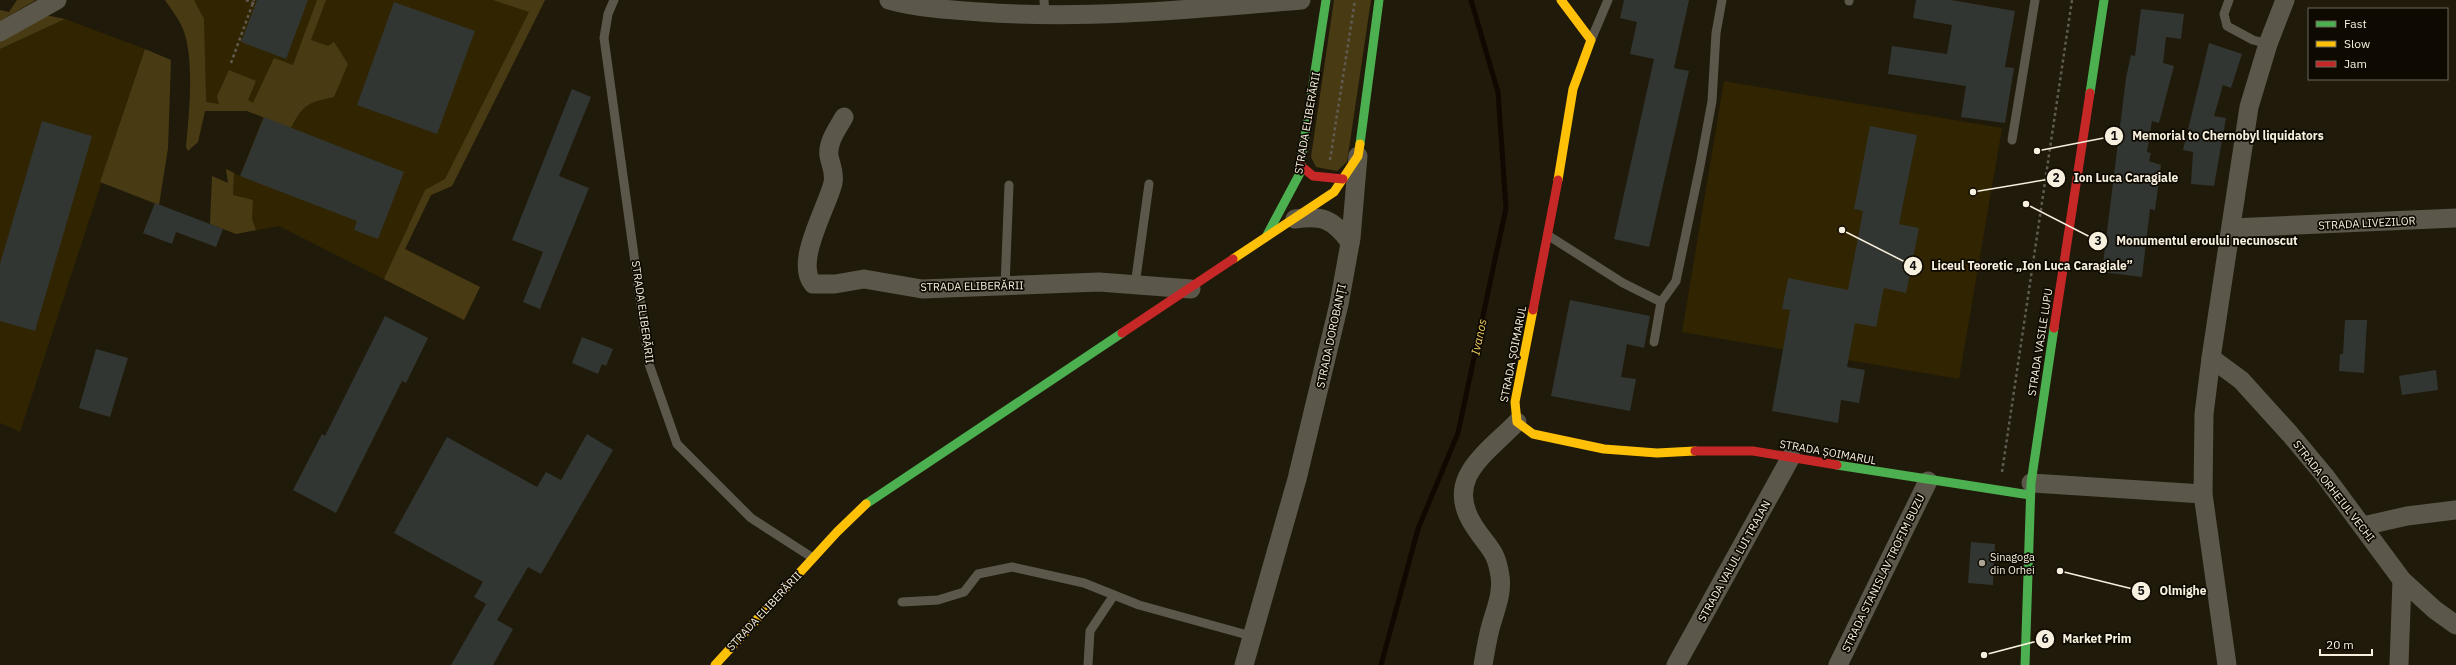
<svg xmlns="http://www.w3.org/2000/svg" width="2456" height="665" font-family="'IBM Plex Sans',sans-serif">
	<style>
		.built { fill: #302401 }
		.green { fill: #483b14 }
		.lines { fill: none; stroke-linecap: round; stroke-linejoin: round }
		.stream { stroke: #110901; stroke-width: 5 }
		.building { fill: #323632 }
		.path { stroke: #5f5b51; stroke-width: 2.5; stroke-dasharray: 3 3; stroke-linecap: butt }
		.lane { stroke: #5c574b; stroke-width: 9 }
		.street { stroke: #5c574b; stroke-width: 19 }
		.fast { stroke: #4caf50; stroke-width: 9 }
		.slow { stroke: #ffc107; stroke-width: 9 }
		.jam { stroke: #c62828; stroke-width: 9 }
		.poi-dot { fill: #aca594; stroke: #0e0a01; stroke-width: 1.5 }
		.labels { text-anchor: middle; stroke-width: 3.5; stroke-linejoin: round; paint-order: stroke }
		.street-label { font-size: 11px; fill: #f7f0de; stroke: #0e0a01 }
		.poi-label { font-size: 11px; fill: #f7f0de; stroke: #0e0a01; text-anchor: start }
		.water-label { font-size: 12px; font-style: italic; fill: #f1cd60; stroke: #0e0a01 }
		.leader { fill: none; stroke: #f7f0de; stroke-width: 1.5 }
		.callout-dot { fill: #f7f0de; stroke: #0e0a01; stroke-width: 1.5 }
		.mark-label { font-size: 12px; text-anchor: middle; font-weight: bold; fill: #111 }
		.callout-label { font-size: 12px; text-anchor: middle; font-weight: bold; fill: #f7f0de; stroke: #0e0a01; stroke-width: 3.5; stroke-linejoin: round; paint-order: stroke }
	</style>
	<rect width="100%" height="100%" fill="#201a0a"/>
	<g class="built">
		<polygon points="183,0 545,0 452,186 431,195 405,249 480,287 464,320 279,226 236,234 226,169 240,176 263,117 224,101 219,104 199,102"/>
		<polygon points="65,19 145,49 20,432 0,423 0,49"/>
		<polygon points="1724,81 2002,128 1959,379 1682,332"/>
	</g>
	<g class="green">
		<polygon points="17,0 36,0 0,21 0,10 9,12"/>
		<path d="M165 0H194L204 19 206 102 219 104 217 96 229 70 256 81 248 100 253 103 274 58 293 65 317 0H326L311 40 328 46 334 42 348 64 334 97C309 102 303 104 291 128L247 111H205L198 142 188 151 186 147C189 114 195 60 183 29 179 19 171 9 165 0Z"/>
		<polygon points="493,0 545,0 452,186 431,195 405,249 480,287 464,320 384,279 425,190 445,179 529,12"/>
		<polygon points="1334,0 1371,0 1347,162 1337,171 1316,167 1311,157"/>
		<polygon points="45,15 65,19 0,49 0,40"/>
		<polygon points="145,49 171,60 168,148 159,205 100,182"/>
		<polygon points="226,169 234,173 233,195 253,200 252,219 256,230 236,234 210,224 212,176 228,183"/>
	</g>
	<g class="lines">
		<polyline class="stream" points="1381,665 1418,529 1458,433 1506,208 1498,92 1471,0"/>
	</g>
	<g class="building">
		<polygon points="257,0 308,0 286,59 241,42"/>
		<polygon points="1624,0 1689,0 1674,68 1689,71 1649,247 1614,239 1654,59 1630,54 1637,22 1620,18"/>
		<polygon points="1916,0 1951,0 2015,11 2005,67 2014,68 2005,123 1961,117 1966,86 1888,74 1892,46 1947,54 1952,25 1913,18"/>
		<polygon points="394,2 475,31 437,134 357,105"/>
		<polygon points="2141,9 2184,14 2181,39 2166,37 2163,63 2174,66 2159,123 2152,121 2147,152 2151,153 2149,161 2161,165 2155,210 2150,209 2142,277 2102,272 2126,78 2131,55 2135,56"/>
		<polygon points="2209,43 2242,54 2231,88 2223,85 2214,116 2226,118 2214,186 2191,184 2193,152 2183,150"/>
		<polygon points="572,89 591,97 559,176 589,188 540,309 523,302 543,252 512,240"/>
		<polygon points="264,117 404,172 378,239 354,230 357,221 240,176"/>
		<polygon points="42,121 92,136 35,331 0,321 0,264"/>
		<polygon points="1870,126 1917,135 1899,224 1919,228 1906,293 1884,288 1876,327 1855,323 1847,367 1865,370 1859,403 1841,400 1838,423 1772,411 1790,310 1782,309 1788,278 1848,290 1863,211 1854,209"/>
		<polygon points="155,203 223,229 216,247 176,232 172,244 143,233"/>
		<polygon points="1570,300 1650,316 1644,348 1627,344 1621,377 1636,379 1630,411 1551,396"/>
		<polygon points="385,316 428,338 406,383 402,381 336,513 293,490 322,434 325,436"/>
		<polygon points="2345,320 2367,320 2364,373 2339,371 2340,354 2343,354"/>
		<polygon points="582,337 613,349 606,366 602,364 598,374 572,363"/>
		<polygon points="96,349 128,358 110,417 79,408"/>
		<polygon points="2436,370 2438,390 2402,395 2399,376"/>
		<polygon points="587,434 613,450 541,574 528,567 497,620 513,629 493,665 451,665 486,604 474,597 483,582 394,533 447,437 537,487 546,472 561,480"/>
		<polygon points="1971,542 1995,544 1993,585 1968,583"/>
	</g>
	<g class="lines">
		<g class="path">
			<polyline points="246,0 255,4"/>
			<polyline points="231,63 254,0"/>
			<polyline points="1330,160 1355,0"/>
			<polyline points="2002,472 2072,0"/>
		</g>
		<g class="lane">
			<polyline points="614,0 608,14 604,38 649,364 677,444 751,518 813,558"/>
			<polyline points="1044,0 1045,15"/>
			<polyline points="2229,0 2224,14 2227,26 2253,40 2268,44"/>
			<polyline points="1849,1 1849,0"/>
			<polyline points="1591,40 1608,0"/>
			<polyline points="2012,140 2035,0"/>
			<polyline points="1549,236 1623,283 1661,302 1654,342"/>
			<polyline points="1135,285 1149,184"/>
			<polyline points="1005,286 1009,185"/>
			<polyline points="1661,302 1676,281 1700,166 1712,101 1716,33 1722,0"/>
			<polyline points="902,602 938,600 964,592 978,574 1012,567 1084,583 1139,605 1251,636"/>
			<polyline points="1088,665 1090,631 1114,595"/>
		</g>
		<g class="street">
			<path d="M889 0C918 8 950 10 980 12 1086 20 1195 9 1301 0"/>
			<polyline points="0,32 57,0"/>
			<path d="M844 117C838 128 827 142 829 156 831 166 835 172 833 183 827 208 794 262 813 284H835L864 279 922 289 1099 282 1191 289"/>
			<path d="M1295 219C1322 215 1333 219 1350 242"/>
			<polyline points="2231,228 2456,218"/>
			<polyline points="2211,358 2241,380 2290,434 2325,476 2402,580 2435,610 2456,625"/>
			<polyline points="2031,483 2203,494"/>
			<polyline points="2363,526 2407,516 2456,510"/>
			<polyline points="1244,665 1297,479 1339,304 1351,238 1358,156"/>
			<path d="M1483 665C1485 653 1487 641 1490 629 1494 613 1503 594 1500 576 1496 549 1488 548 1474 526 1443 479 1486 454 1517 422"/>
			<polyline points="1676,665 1791,457"/>
			<polyline points="1838,665 1928,481"/>
			<polyline points="2227,665 2203,494 2204,414 2211,358 2249,107 2268,44 2285,0"/>
			<polyline points="2399,665 2402,580"/>
		</g>
		<g class="fast">
			<polyline points="2090,93 2104,0"/>
			<polyline points="1360,144 1379,0"/>
			<polyline points="1267,235 1299,175 1326,0"/>
			<polyline points="1837,465 2030,495"/>
			<polyline points="866,504 1122,333"/>
			<polyline points="2025,665 2031,483 2054,328"/>
		</g>
		<g class="slow">
			<polyline points="1558,180 1573,89 1591,40 1561,0"/>
			<polyline points="1233,259 1334,192 1358,156 1360,144"/>
			<polyline points="1533,310 1515,402 1517,422 1533,434 1604,449 1657,453 1695,451"/>
			<polyline points="715,665 837,532 866,504"/>
		</g>
		<g class="jam">
			<polyline points="1301,166 1313,176 1343,179"/>
			<polyline points="1533,310 1558,180"/>
			<polyline points="2054,328 2090,93"/>
			<polyline points="1122,333 1233,259"/>
			<polyline points="1695,451 1753,451 1837,465"/>
		</g>
	</g>
	<circle class="poi-dot" cx="1982" cy="563" r="4"/>
	<g class="labels">
		<g class="street-label">
			<text transform="translate(1307 123) rotate(-80)" y="4">STRADA ELIBERĂRII</text>
			<text transform="translate(2367 223) rotate(-3)" y="4">STRADA LIVEZILOR</text>
			<text transform="translate(972 286) rotate(-1)" y="4">STRADA ELIBERĂRII</text>
			<text transform="translate(643 312) rotate(82)" y="4">STRADA ELIBERĂRII</text>
			<text transform="translate(1331 336) rotate(-78)" y="4">STRADA DOROBANȚI</text>
			<text transform="translate(2040 342) rotate(-81)" y="4">STRADA VASILE LUPU</text>
			<text transform="translate(1513 354) rotate(-79)" y="4">STRADA ȘOIMARUL</text>
			<text transform="translate(1828 452) rotate(10)" y="4">STRADA ȘOIMARUL</text>
			<text transform="translate(2334 491) rotate(52)" y="4">STRADA ORHEIUL VECHI</text>
			<text transform="translate(1734 561) rotate(-61)" y="4">STRADA VALUL LUI TRAIAN</text>
			<text transform="translate(1883 573) rotate(-64)" y="4">STRADA STANISLAV TROFIM BUZU</text>
			<text transform="translate(764 611) rotate(-47)" y="4">STRADA ELIBERĂRII</text>
		</g>
		<g class="poi-label">
			<text x="1990" y="561">Sinagoga<tspan x="1990" dy="13">din Orhei</tspan></text>
		</g>
		<g class="water-label">
			<text transform="translate(1479 337) rotate(-78)" y="4">Ivanos</text>
		</g>
	</g>
	<path class="leader" d="M2037 151L2114 136M1973 192L2056 178M2026 204L2098 241M1842 230L1913 266M2060 571L2141 591M1984 655L2045 639"/>
	<g class="callout-dot">
		<circle cx="2037" cy="151" r="4"/>
		<circle cx="1973" cy="192" r="4"/>
		<circle cx="2026" cy="204" r="4"/>
		<circle cx="1842" cy="230" r="4"/>
		<circle cx="2060" cy="571" r="4"/>
		<circle cx="1984" cy="655" r="4"/>
		<circle cx="2114" cy="136" r="10"/>
		<circle cx="2056" cy="178" r="10"/>
		<circle cx="2098" cy="241" r="10"/>
		<circle cx="1913" cy="266" r="10"/>
		<circle cx="2141" cy="591" r="10"/>
		<circle cx="2045" cy="639" r="10"/>
	</g>
	<g class="mark-label">
		<text x="2114" y="140">1</text>
		<text x="2056" y="182">2</text>
		<text x="2098" y="245">3</text>
		<text x="1913" y="270">4</text>
		<text x="2141" y="595">5</text>
		<text x="2045" y="643">6</text>
	</g>
	<g class="callout-label">
		<text x="2228" y="140">Memorial to Chernobyl liquidators</text>
		<text x="2126" y="182">Ion Luca Caragiale</text>
		<text x="2207" y="245">Monumentul eroului necunoscut</text>
		<text x="2032" y="270">Liceul Teoretic „Ion Luca Caragiale”</text>
		<text x="2183" y="595">Olmighe</text>
		<text x="2097" y="643">Market Prim</text>
	</g>
	<rect x="2308" y="8" width="140" height="72" fill="#0e0a01" stroke="#6b6659"/>
	<rect x="2316" y="21" width="20" height="6" fill="#4caf50" stroke="#6b6659"/>
	<text x="2344" y="28" font-size="12" fill="#f7f0de">Fast</text>
	<rect x="2316" y="41" width="20" height="6" fill="#ffc107" stroke="#6b6659"/>
	<text x="2344" y="48" font-size="12" fill="#f7f0de">Slow</text>
	<rect x="2316" y="61" width="20" height="6" fill="#c62828" stroke="#6b6659"/>
	<text x="2344" y="68" font-size="12" fill="#f7f0de">Jam</text>
	<path d="M2320 649v6h52v-6" fill="none" stroke="#f7f0de" stroke-width="2"/>
	<text x="2326" y="649" font-size="12" fill="#f7f0de" stroke="#0e0a01" stroke-width="3" paint-order="stroke">20 m</text>
</svg>
